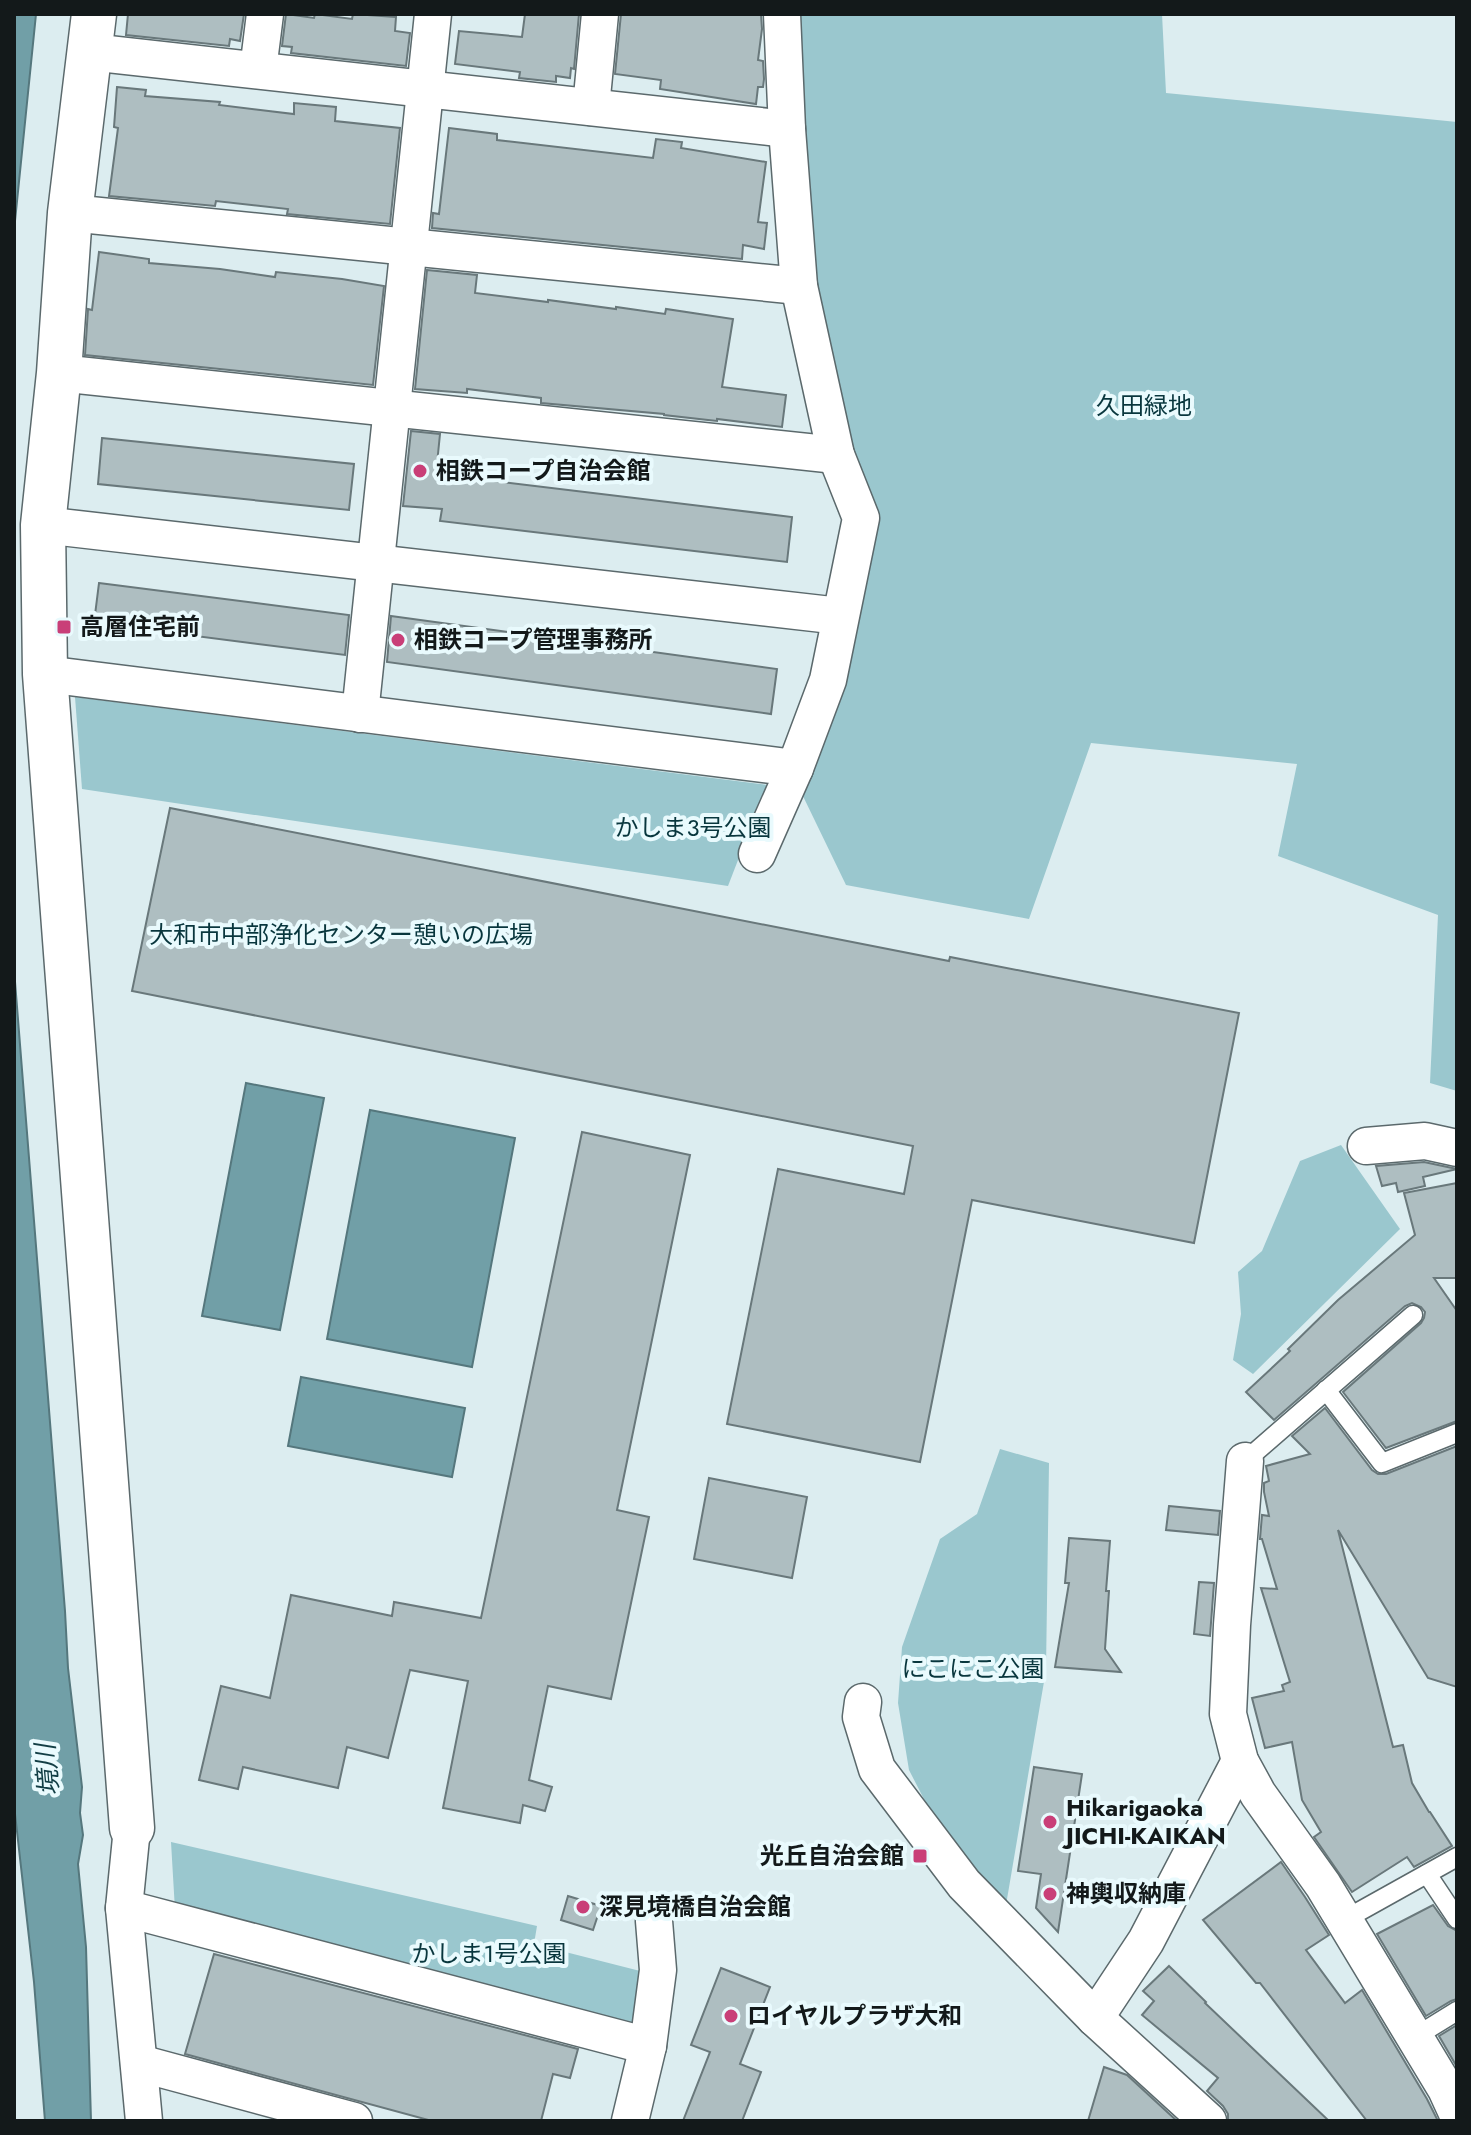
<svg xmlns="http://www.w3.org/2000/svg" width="1471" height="2135" font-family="Jost,'Noto Sans JP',sans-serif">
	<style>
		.green { fill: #9ac7ce }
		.water { fill: #719fa7; stroke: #55777d; stroke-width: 2 }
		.building { fill: #aebec1; stroke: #69787b; stroke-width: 2 }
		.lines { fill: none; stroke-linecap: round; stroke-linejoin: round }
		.service-casing { stroke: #5b696c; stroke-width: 21 }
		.minor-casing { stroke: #5b696c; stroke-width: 39 }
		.tertiary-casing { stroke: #5b696c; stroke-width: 47 }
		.service { stroke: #fff; stroke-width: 18 }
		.minor { stroke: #fff; stroke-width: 36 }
		.tertiary { stroke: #fff; stroke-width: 44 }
		.poi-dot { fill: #c93f78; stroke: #e9fafd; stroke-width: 3 }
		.labels { text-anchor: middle; stroke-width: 8; stroke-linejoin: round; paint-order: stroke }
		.park-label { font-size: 24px; fill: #08363d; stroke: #e9fafd }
		.poi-label { font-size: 24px; font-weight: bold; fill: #13191a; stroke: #e9fafd; text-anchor: start }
		.water-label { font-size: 26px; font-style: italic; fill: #123e45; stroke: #e9fafd }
	</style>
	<rect width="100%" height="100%" fill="#dcedf0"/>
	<g class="green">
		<polygon points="795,14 1162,14 1166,93 1457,122 1457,1091 1430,1083 1438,915 1278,856 1297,764 1091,743 1029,919 846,885 801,792 851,545 807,307"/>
		<polygon points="75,697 767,785 728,886 82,789"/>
		<polygon points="1341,1145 1400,1229 1253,1374 1233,1360 1241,1314 1238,1272 1262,1251 1300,1161"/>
		<polygon points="1000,1449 1049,1463 1046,1670 1006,1905 943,1836 909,1770 898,1703 902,1647 940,1539 977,1514"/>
		<polygon points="171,1842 537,1926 534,1944 648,1973 640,2032 175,1910"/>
	</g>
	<g class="water">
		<polygon points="14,14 36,14 14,231"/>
		<polygon points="14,969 65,1611 68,1668 82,1787 80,1813 83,1835 78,1864 86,1947 91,2121 45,2121 34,1982 14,1805"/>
		<polygon points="246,1083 324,1098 280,1330 202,1316"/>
		<polygon points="370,1110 515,1138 472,1367 327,1339"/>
		<polygon points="301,1377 465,1408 452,1477 288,1446"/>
	</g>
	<g class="building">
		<polygon points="128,14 244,14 240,41 230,39 229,46 126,35"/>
		<polygon points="286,14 314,18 315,14 352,19 353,14 396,17 395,31 410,33 406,66 291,53 292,47 282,46"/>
		<polygon points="525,14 579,14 574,69 571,68 570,78 556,76 556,82 519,78 520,72 455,64 459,31 522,37"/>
		<polygon points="621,14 761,14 762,29 758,60 763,61 764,79 763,87 758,87 756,104 660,89 661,80 615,74"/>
		<polygon points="117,87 146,90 145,96 220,102 219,105 294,114 294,103 336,107 335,121 400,128 390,224 287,214 288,209 216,201 215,206 109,196 118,128 114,127"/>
		<polygon points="449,128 497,134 497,140 653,158 656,139 682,142 681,148 766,162 758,222 767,223 764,249 743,245 742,259 432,228 433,213 439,214"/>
		<polygon points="99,252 149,259 149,263 220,269 275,277 276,272 342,279 384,286 373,385 85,355 88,309 92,310"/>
		<polygon points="427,270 477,275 475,293 548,302 548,300 616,309 616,307 665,314 666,309 733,319 722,387 786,395 782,427 717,419 717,421 708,420 664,415 664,414 541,403 541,398 467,389 467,393 415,389"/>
		<polygon points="411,431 440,434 436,474 792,517 787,562 440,521 442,509 403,506"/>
		<polygon points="102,438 354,464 349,510 98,484"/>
		<polygon points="99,583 349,615 345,655 94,623"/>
		<polygon points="391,616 777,669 771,714 387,662"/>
		<polygon points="170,808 949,961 950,957 1239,1013 1194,1243 972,1200 920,1462 727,1424 778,1169 904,1194 913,1146 132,991"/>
		<polygon points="582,1132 690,1155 617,1510 649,1517 611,1699 548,1686 529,1780 552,1787 545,1811 523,1805 520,1823 443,1808 468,1681 410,1670 388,1758 347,1747 338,1788 243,1767 238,1789 199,1780 221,1686 270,1698 291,1595 392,1616 394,1602 481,1618"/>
		<polygon points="1424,1162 1457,1169 1423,1177 1425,1186 1398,1192 1396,1183 1382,1186 1376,1166"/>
		<polygon points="1457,1183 1457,1278 1434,1278 1457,1311 1457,1421 1386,1448 1343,1392 1421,1323 1424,1318 1425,1312 1421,1307 1412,1303 1405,1306 1274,1420 1246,1392 1290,1351 1288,1349 1338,1300 1415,1235 1404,1193"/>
		<polygon points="1325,1408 1372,1470 1378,1474 1386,1474 1457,1446 1457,1687 1428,1678 1338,1530 1393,1747 1403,1745 1412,1783 1429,1812 1430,1812 1452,1846 1414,1867 1407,1857 1352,1892 1314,1837 1321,1832 1302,1800 1292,1742 1265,1748 1252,1698 1284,1691 1282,1685 1290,1682 1261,1588 1277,1589 1262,1539 1260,1539 1262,1515 1269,1516 1264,1492 1264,1483 1269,1481 1266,1466 1310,1454 1292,1436"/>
		<polygon points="709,1478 807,1497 792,1578 694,1559"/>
		<polygon points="1169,1506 1220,1511 1218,1535 1166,1530"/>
		<polygon points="1069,1538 1110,1541 1106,1591 1109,1591 1105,1649 1121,1672 1055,1667 1069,1583 1065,1583"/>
		<polygon points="1199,1582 1214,1583 1210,1636 1194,1634"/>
		<polygon points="1034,1767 1082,1774 1058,1932 1036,1908 1041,1874 1018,1871"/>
		<polygon points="1281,1862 1305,1897 1329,1935 1306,1950 1345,2003 1362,1990 1427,2099 1438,2121 1367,2121 1260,1983 1256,1983 1203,1920"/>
		<polygon points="568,1896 601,1906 593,1930 561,1920"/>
		<polygon points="1433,1905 1448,1926 1457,1931 1457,1999 1451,2001 1426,2016 1377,1934"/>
		<polygon points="214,1954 578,2049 570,2078 553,2074 541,2121 432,2121 185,2054"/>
		<polygon points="1169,1966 1206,2002 1205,2003 1329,2121 1228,2121 1228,2114 1223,2106 1207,2091 1218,2078 1142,2015 1154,2001 1143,1991"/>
		<polygon points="721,1968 770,1987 740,2064 761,2072 742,2121 683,2121 710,2052 691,2045"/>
		<polygon points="1457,2025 1457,2067 1439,2036"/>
		<polygon points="1104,2067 1127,2075 1177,2121 1088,2121"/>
	</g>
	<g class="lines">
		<defs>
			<g id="service">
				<polyline points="1326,1390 1382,1463 1457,1433"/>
				<polyline points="1245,1461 1413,1315"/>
				<polyline points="1427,1874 1457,1919"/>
				<polyline points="1344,1920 1457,1857"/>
				<polyline points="1415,2037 1457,2011"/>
			</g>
			<g id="minor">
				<polyline points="90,52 787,129"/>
				<polyline points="258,70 265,14"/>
				<polyline points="591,107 600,14"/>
				<polyline points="70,213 799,286"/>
				<polyline points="59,373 836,455"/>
				<polyline points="43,525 840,616"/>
				<polyline points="45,674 795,768"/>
				<polyline points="360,714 433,14"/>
				<polyline points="757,854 795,768 828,680 861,518 836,455 799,286 787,129 782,14"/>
				<polyline points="1366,1146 1425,1141 1457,1148"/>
				<polyline points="1245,1461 1232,1625 1228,1714 1240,1761 1258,1794 1323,1885 1446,2089 1457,2113"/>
				<polyline points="863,1702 861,1717 877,1769 964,1884 1095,2018 1208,2121"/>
				<polyline points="132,1828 124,1908 144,2121"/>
				<polyline points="124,1908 648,2046"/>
				<polyline points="1095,2018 1146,1941 1240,1761"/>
				<polyline points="139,2063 354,2121"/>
				<polyline points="630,2121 648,2046 658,1970 654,1921"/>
			</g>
			<polyline id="tertiary" points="94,14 70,213 59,373 43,525 45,674 132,1828"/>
		</defs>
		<use href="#service" class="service-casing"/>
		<use href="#minor" class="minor-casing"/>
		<use href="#tertiary" class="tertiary-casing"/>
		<use href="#service" class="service"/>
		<use href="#minor" class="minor"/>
		<use href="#tertiary" class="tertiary"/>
	</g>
	<g class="poi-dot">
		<circle cx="420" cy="471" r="8"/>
		<rect x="56" y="619" width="16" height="16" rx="4"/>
		<circle cx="398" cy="640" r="8"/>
		<circle cx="1050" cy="1822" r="8"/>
		<rect x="912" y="1848" width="16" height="16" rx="4"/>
		<circle cx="1050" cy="1894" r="8"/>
		<circle cx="583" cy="1907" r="8"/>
		<circle cx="731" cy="2016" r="8"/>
	</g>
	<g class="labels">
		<g class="park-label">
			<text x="1144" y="414">久田緑地</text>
			<text x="693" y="836">かしま3号公園</text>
			<text x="341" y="943">大和市中部浄化センター憩いの広場</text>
			<text x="973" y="1677">にこにこ公園</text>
			<text x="489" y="1962">かしま1号公園</text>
		</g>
		<g class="poi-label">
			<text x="436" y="479">相鉄コープ自治会館</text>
			<text x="80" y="635">高層住宅前</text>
			<text x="414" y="648">相鉄コープ管理事務所</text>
			<text x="1066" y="1816">Hikarigaoka<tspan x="1066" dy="28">JICHI-KAIKAN</tspan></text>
			<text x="904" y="1864" text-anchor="end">光丘自治会館</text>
			<text x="1066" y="1902">神輿収納庫</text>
			<text x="599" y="1915">深見境橋自治会館</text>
			<text x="747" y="2024">ロイヤルプラザ大和</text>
		</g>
		<g class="water-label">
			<text transform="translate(47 1770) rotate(-95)" y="9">境川</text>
		</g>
	</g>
	<rect width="1471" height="2135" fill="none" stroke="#13191a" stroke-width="32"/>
</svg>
